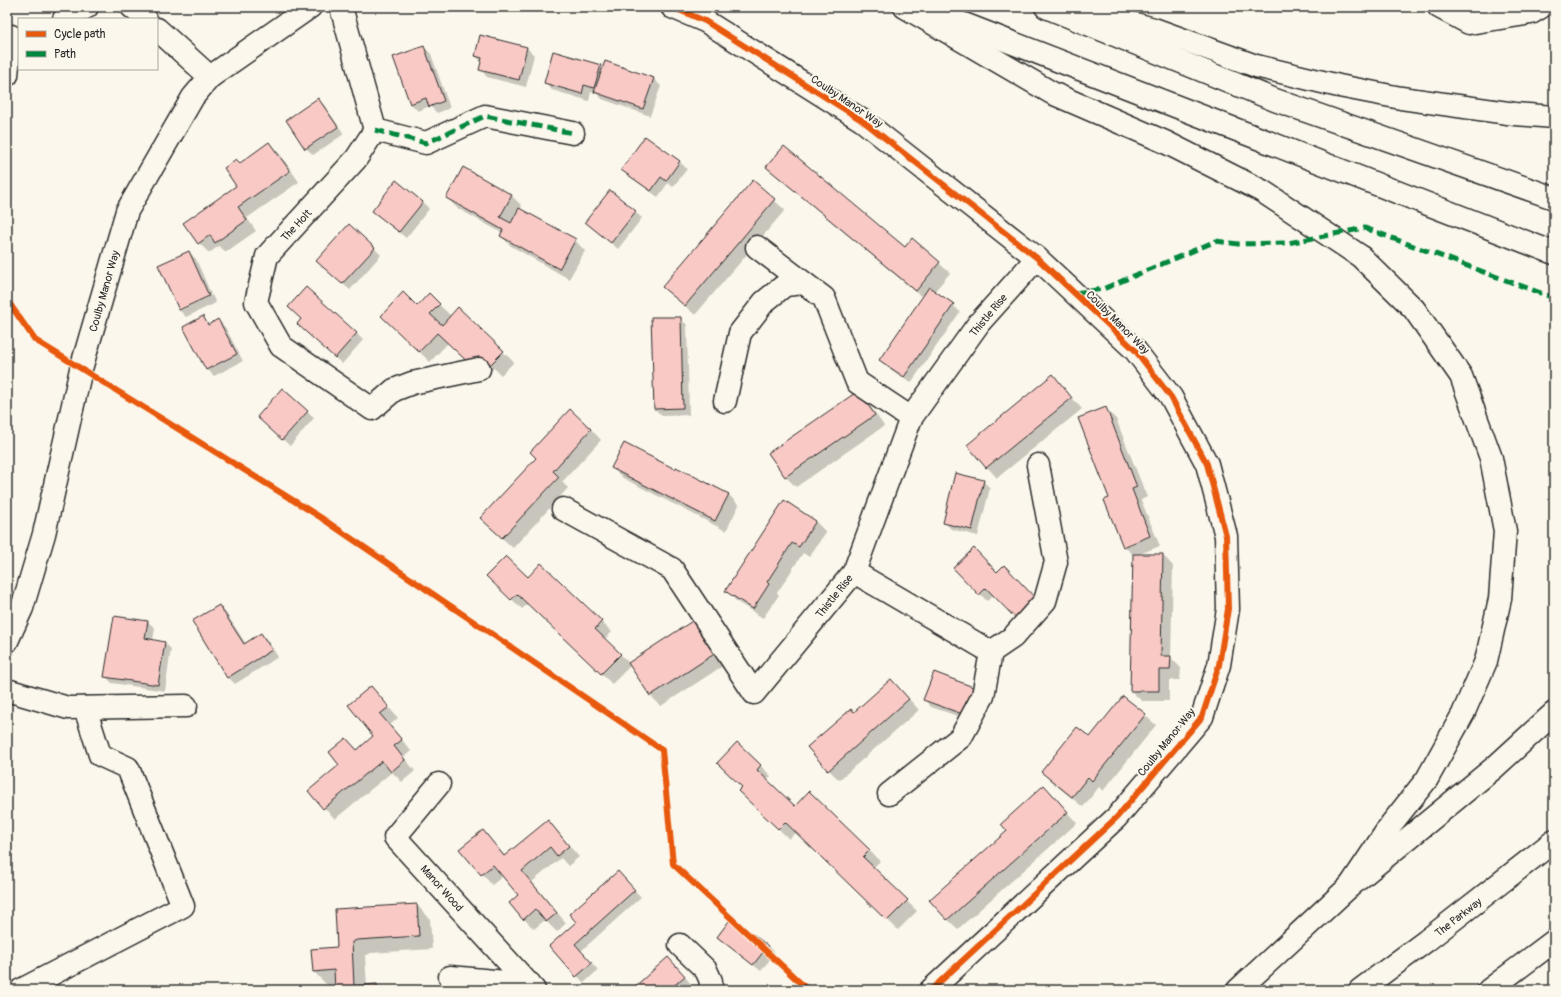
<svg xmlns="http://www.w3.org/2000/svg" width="1561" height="997" font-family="Pangolin,sans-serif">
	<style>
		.shadow { fill: #0003 }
		.building { fill: #f9c9c5; stroke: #2b2b2b }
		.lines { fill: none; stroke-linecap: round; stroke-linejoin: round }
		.minor-casing { stroke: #2b2b2b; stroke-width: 25 }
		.major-casing { stroke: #2b2b2b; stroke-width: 25 }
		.highway-casing { stroke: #2b2b2b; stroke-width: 25 }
		.minor { stroke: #fbf7ec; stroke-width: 22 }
		.major { stroke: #fbf7ec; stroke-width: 22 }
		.highway { stroke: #fbf7ec; stroke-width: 22 }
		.quiet { stroke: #00873e; stroke-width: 5; stroke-dasharray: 10 5; stroke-linecap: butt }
		.cycleway-casing { stroke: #fbf7ec; stroke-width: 8 }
		.cycleway { stroke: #e8590c; stroke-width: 6 }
		.labels { text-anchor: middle; stroke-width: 4; stroke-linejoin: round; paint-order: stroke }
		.street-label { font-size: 11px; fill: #2b2b2b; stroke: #fbf7ec }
	</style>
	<rect width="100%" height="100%" fill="#fbf7ec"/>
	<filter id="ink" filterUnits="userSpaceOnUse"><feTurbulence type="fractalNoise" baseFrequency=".025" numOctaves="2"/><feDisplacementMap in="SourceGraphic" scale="8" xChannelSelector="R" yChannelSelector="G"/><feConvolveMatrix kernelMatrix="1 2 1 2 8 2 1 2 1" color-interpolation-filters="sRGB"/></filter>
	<g filter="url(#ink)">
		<g class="shadow">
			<polygon points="481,36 527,48 534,55 526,87 487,77 481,70 482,63 476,56"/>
			<polygon points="424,47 431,54 450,108 437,113 430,106 418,111 411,104"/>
			<polygon points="601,66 604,69 654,79 661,86 650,116 602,99 597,93 591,92 589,101 552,90 545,83"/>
			<polygon points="318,99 325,106 344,134 313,155 306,148"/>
			<polygon points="645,137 680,162 687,169 673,187 668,183 658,197 629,176 622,170"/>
			<polygon points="269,143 280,154 299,182 247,218 256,231 226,252 219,246 209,253 199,243 238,186 240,164"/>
			<polygon points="768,167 905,248 912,239 950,273 934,292 953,305 960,312 911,383 887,367 881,360 923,298 778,177"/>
			<polygon points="463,169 512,196 522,206 520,210 575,240 585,251 569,279 511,246 501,236 502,233 457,208 447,198"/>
			<polygon points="753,181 785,210 695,315 664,287"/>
			<polygon points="423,202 429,209 406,238 373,211"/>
			<polygon points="635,212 642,218 618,249 586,222"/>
			<polygon points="374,248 381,255 350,290 324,268"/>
			<polygon points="189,252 196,259 211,294 181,308 181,310 212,295 216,303 186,317 179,310"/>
			<polygon points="429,295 451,316 503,352 514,362 501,375 494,368 485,378 448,343 430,362 392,326 417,307"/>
			<polygon points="203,318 210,325 218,320 225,327 243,361 214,376 207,369"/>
			<polygon points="680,318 687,325 689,415 662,416 655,409"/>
			<polygon points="305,330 356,333 363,340 342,364"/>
			<polygon points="1053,376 1082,409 997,478 987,467"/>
			<polygon points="858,393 868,403 884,426 796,487 785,476"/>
			<polygon points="1106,409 1116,419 1147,497 1141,500 1160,546 1137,555 1163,555 1173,566 1171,658 1181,668 1180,680 1169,680 1169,701 1142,701 1131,691 1134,556 1124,546 1111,498"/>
			<polygon points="307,411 314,418 290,446 265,423"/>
			<polygon points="591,429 601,440 562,482 568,488 513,548 492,529"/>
			<polygon points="613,468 675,470 677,468 729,495 739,505 726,531 623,478"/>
			<polygon points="983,481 990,488 978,536 951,529 944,522"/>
			<polygon points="815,521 826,532 809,557 803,553 777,593 779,595 763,618 737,602 727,591"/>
			<polygon points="974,550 994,595 987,601 955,568"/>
			<polygon points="541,565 612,632 605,639 630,664 700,617 732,660 661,706 651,696 631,665 612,684 528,604 522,609 498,586 528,578"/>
			<polygon points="219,606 226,613 246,644 261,634 268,641 278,657 235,684 228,677"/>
			<polygon points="148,622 155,628 153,641 164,642 171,649 165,691 112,683 105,676"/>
			<polygon points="934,674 978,723 931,707 925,700"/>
			<polygon points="371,687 398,718 390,725 411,751 404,757 415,771 402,782 392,772 335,819 309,791 340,765 346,739 358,750 375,736"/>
			<polygon points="901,690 919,710 839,780 829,770 854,713"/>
			<polygon points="1124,697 1156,725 1103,791 1099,787 1083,807 1053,783 1042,772 1090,739"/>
			<polygon points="737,743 771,776 767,780 795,807 809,792 880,861 873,868 917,911 898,930 796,832 789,839 750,801 743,788"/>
			<polygon points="1044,787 1077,823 958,929 947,919 1009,831"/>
			<polygon points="548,821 579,857 568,866 561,858 532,882 566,923 557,932 545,920 534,929 524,919 519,895 503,876 492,885 461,850 483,831 505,856"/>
			<polygon points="624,879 641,897 581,951 598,970 584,983 550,946"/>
			<polygon points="417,905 430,919 432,949 371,953 365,956 367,986 377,985 382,990 337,990 336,985 327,985 314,972 339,948"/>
			<polygon points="718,937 768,946 775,953 761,971"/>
			<polygon points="675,965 691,984 684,990 632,990"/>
		</g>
		<g class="building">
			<polygon points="480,35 527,47 519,80 479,70 482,58 475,56"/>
			<polygon points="424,46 444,101 429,107 426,98 410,104 393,57"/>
			<polygon points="553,51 601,65 594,88 584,85 582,94 544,83"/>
			<polygon points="605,61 654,78 643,109 594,92"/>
			<polygon points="318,98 338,127 305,149 286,120"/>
			<polygon points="645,136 680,161 666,181 661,177 651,191 621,170"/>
			<polygon points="269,142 290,171 238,207 247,220 215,243 210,235 198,244 183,223 236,186 224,168 236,159 240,163"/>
			<polygon points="784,146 905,247 912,238 940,262 916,291 766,167"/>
			<polygon points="463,167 512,195 500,217 511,223 519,208 576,239 559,269 500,236 503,230 446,198"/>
			<polygon points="396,180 423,202 399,232 372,211"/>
			<polygon points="753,180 775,199 685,306 662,287"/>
			<polygon points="610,190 636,211 611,243 585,222"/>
			<polygon points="349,224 375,248 342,284 316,261"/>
			<polygon points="189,251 209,296 179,310 158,265"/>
			<polygon points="306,287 357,333 335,358 297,324 301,319 288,307"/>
			<polygon points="929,287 954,304 904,377 879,360"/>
			<polygon points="403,292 417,306 429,293 440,304 430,314 442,325 458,307 504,351 490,365 483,358 474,368 437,333 419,352 381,316"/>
			<polygon points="203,316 208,325 218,319 237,354 206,370 183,327"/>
			<polygon points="651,317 681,317 683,408 654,409"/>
			<polygon points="1053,374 1072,398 986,468 967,445"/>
			<polygon points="282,388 308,411 282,440 257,417"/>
			<polygon points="858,391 875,415 785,477 768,453"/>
			<polygon points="1106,407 1137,487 1132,489 1150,536 1123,547 1104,500 1109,498 1078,418"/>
			<polygon points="570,409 591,429 553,471 559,477 502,538 480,518 536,458 530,452"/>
			<polygon points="624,443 675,469 676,467 729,494 715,521 611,468"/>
			<polygon points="955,473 984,480 972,530 943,523"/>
			<polygon points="784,500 816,521 799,547 792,543 767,582 769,584 753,609 725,591"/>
			<polygon points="974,548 997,572 1004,565 1039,602 1019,622 986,588 979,595 953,568"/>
			<polygon points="1133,554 1163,554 1161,656 1171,656 1170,670 1159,670 1159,691 1130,691"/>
			<polygon points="506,556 528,577 541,563 602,621 595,629 621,654 601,674 517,594 511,600 486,576"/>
			<polygon points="219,605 244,644 261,633 272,650 227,678 192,621"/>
			<polygon points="114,616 148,621 145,638 165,642 158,685 104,677"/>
			<polygon points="700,616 722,649 650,696 628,663"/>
			<polygon points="934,672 981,690 971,717 923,700"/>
			<polygon points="891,679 909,699 828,771 807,747 851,709 854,712"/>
			<polygon points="371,686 389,707 380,714 402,740 394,746 405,760 391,772 382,761 323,809 308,791 339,765 329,752 346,738 357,750 373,736 348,705"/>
			<polygon points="1123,696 1146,714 1092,781 1088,777 1072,797 1041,772 1077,727 1090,737"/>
			<polygon points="737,742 761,765 757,770 795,806 809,791 870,850 863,857 908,900 887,921 785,822 778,829 738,791 742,787 717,763"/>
			<polygon points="1044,785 1068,812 947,920 929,900 1007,831 1001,824"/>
			<polygon points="548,820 569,846 557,856 550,847 522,871 557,913 546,922 535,909 523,920 509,903 518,895 493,865 481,875 459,849 483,830 504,856"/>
			<polygon points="618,871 635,890 575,944 592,963 576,977 549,946 576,922 569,914"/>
			<polygon points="417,904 419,936 357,940 352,942 354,986 377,984 377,990 335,990 334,970 313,972 311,949 337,947 335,909"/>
			<polygon points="732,917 768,946 753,965 717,937"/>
			<polygon points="668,957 685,976 669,990 631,990"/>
		</g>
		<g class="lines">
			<defs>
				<g id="minor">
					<polyline points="132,7 146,19"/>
					<polyline points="341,7 375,130 356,159 267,256 256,302 281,346 372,409 394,390 412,383 479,369"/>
					<polyline points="672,7 705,21 863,121 1037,258 1135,350 1171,397 1207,464 1226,536 1228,609 1219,665 1202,717 1117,817 931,990"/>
					<polyline points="1439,7 1469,23 1531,13 1541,7"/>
					<polyline points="64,19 87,7"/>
					<polyline points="157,29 210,77"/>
					<polyline points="7,75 11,36"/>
					<polyline points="375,130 426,143 485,116 573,133"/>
					<polyline points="757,247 804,283"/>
					<polyline points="725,401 740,333 764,302 785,285 804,283 824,298 857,382 911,418"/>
					<polyline points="563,509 672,569 754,693 854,572 911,418 979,323 1037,258"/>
					<polyline points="854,572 991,652"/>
					<polyline points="7,641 22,608 44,534 81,369 127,211 193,97 210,77 310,7"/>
					<polyline points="7,690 68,708 186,706"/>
					<polyline points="439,784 395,837 534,990"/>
					<polyline points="889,794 961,737 983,696 991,652 1013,637 1045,601 1056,562 1038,465"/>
					<polyline points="680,945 706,970 711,981 710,990"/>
					<polyline points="450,977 530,984"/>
					<polyline points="21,990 183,906 128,768 100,755 85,708"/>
				</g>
				<g id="major">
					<polyline points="920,7 1554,253"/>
					<polyline points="1046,7 1275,100 1554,198"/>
				</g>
				<g id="highway">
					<polyline points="905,7 1052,93 1165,142 1262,191 1360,256 1414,309 1461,376 1491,458 1505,531 1500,599 1486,661 1463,714 1427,779 1392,823 1350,886"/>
					<polyline points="1070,7 1154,29 1256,66 1339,86 1401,98 1515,114 1554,117"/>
					<polyline points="1238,990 1350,886 1495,767 1554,713"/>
					<polyline points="1360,990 1426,941 1554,841"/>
					<polyline points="1489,990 1554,941"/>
				</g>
			</defs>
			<use href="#minor" class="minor-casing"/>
			<use href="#major" class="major-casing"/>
			<use href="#highway" class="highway-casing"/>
			<use href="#minor" class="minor"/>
			<use href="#major" class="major"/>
			<use href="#highway" class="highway"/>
			<g class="quiet">
				<polyline points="375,130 426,143 485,116 573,133"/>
				<polyline points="1075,293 1103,289 1216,241 1238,244 1288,243 1365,228 1554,298"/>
			</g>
			<defs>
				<g id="cycleway">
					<polyline points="672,7 705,21 863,121 1037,258 1135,350 1171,397 1207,464 1226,536 1228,609 1219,665 1202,717 1117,817 931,990"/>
					<polyline points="7,300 35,340 320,517 662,750 673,864 808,990"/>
				</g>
			</defs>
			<use href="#cycleway" class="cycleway-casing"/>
			<use href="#cycleway" class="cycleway"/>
		</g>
	</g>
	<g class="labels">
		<g class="street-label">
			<text transform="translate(847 101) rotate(34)" y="4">Coulby Manor Way</text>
			<text transform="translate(296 225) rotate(-47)" y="4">The Holt</text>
			<text transform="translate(104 291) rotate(-74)" y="4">Coulby Manor Way</text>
			<text transform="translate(988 315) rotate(-50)" y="4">Thistle Rise</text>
			<text transform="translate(1118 322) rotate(45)" y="4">Coulby Manor Way</text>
			<text transform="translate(834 596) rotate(-51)" y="4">Thistle Rise</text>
			<text transform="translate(1166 742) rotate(-51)" y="4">Coulby Manor Way</text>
			<text transform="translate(442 888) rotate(48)" y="4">Manor Wood</text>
			<text transform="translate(1458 917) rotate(-38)" y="4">The Parkway</text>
		</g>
	</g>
	<rect width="1561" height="997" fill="none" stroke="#fbf7ec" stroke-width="24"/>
	<rect x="12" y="12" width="1537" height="973" fill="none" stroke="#2b2b2b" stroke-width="1.5" filter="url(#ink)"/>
	<rect x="18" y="18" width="140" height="52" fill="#fbf7ec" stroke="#a8a59f"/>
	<rect x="26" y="31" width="20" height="6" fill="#e8590c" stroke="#a8a59f"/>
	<text x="54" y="38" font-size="12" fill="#2b2b2b">Cycle path</text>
	<rect x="26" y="51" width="20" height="6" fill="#00873e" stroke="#a8a59f"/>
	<text x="54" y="58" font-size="12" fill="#2b2b2b">Path</text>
</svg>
